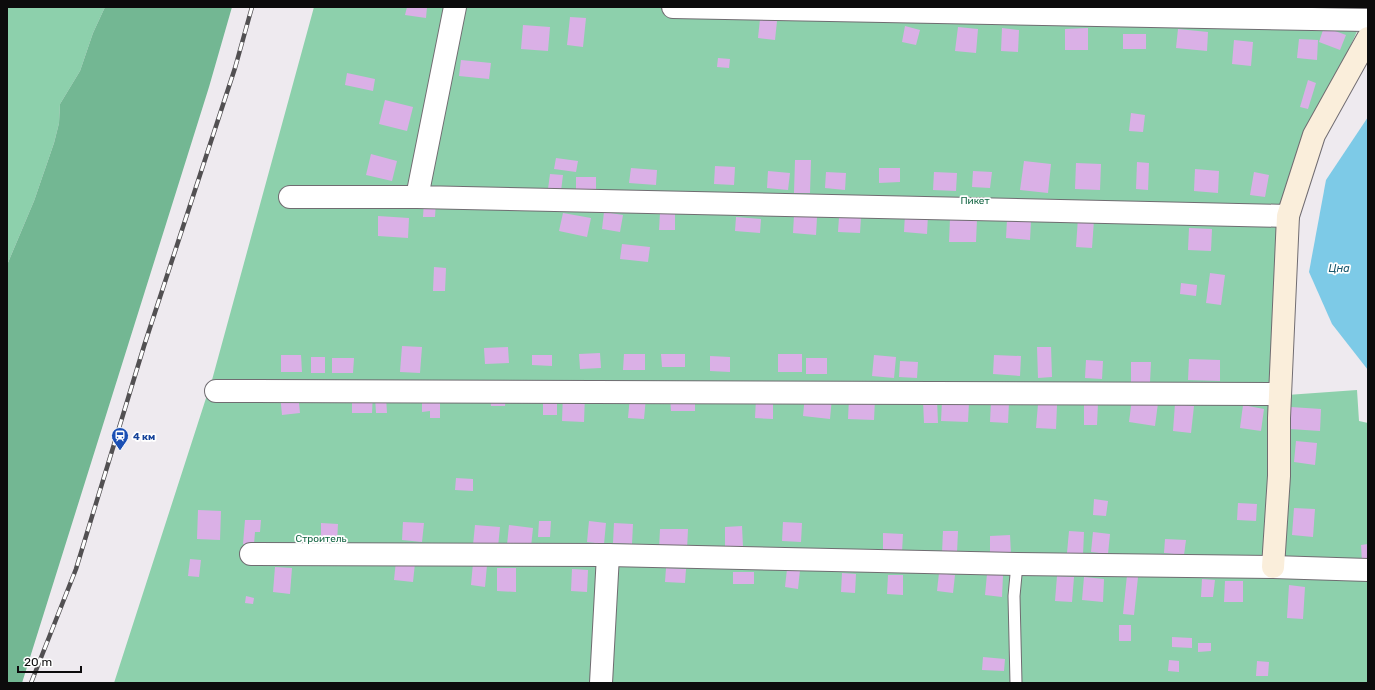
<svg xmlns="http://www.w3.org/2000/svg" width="1375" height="690" font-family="Rubik,sans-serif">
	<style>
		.green { fill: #8dd0ac }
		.forest { fill: #73b793 }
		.water { fill: #7dcae7 }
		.building { fill: #dab0e6 }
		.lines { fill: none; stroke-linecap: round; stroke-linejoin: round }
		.lane-casing { stroke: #706c71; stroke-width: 13 }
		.street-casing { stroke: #706c71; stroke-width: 24 }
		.secondary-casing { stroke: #706c71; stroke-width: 24 }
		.lane { stroke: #fff; stroke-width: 11 }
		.street { stroke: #fff; stroke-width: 22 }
		.secondary { stroke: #faeedb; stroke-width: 22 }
		.rail-casing { stroke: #525052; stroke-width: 4.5 }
		.rail { stroke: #fff; stroke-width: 3; stroke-dasharray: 9; stroke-linecap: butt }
		.labels { text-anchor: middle; stroke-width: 3.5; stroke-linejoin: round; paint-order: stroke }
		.park-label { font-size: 10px; fill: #146543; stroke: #fff }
		.transit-label { font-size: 10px; font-weight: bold; fill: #164399; stroke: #fff; text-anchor: start }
		.water-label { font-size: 11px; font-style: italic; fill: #1a586d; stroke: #fff }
	</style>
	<rect width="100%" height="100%" fill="#eeeaef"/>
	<g class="green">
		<polygon points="7,7 105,7 93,33 80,71 60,104 59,123 54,143 34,201 7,265"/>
		<polygon points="314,7 1368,7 1290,180 1288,394 209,391"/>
		<polygon points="1357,390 1359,421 1368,423 1368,683 114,683 208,392 1287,395"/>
	</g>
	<polygon class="forest" points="105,7 232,7 209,87 22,683 7,683 7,265 34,201 54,143 59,123 60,104 80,71 93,33"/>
	<polygon class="water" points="1368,117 1368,370 1332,324 1309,272 1326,180"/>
	<g class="building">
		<polygon points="407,7 427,7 426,18 405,15"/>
		<polygon points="570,17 586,18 583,47 567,45"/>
		<polygon points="760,19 777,21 775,40 758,38"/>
		<polygon points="523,25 550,27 548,51 521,49"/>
		<polygon points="905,26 920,30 916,45 902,42"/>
		<polygon points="958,27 978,29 976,53 955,51"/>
		<polygon points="1324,27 1346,35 1340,50 1319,42"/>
		<polygon points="1002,28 1019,30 1018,52 1001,51"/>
		<polygon points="1088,28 1088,50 1065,50 1065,29"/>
		<polygon points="1178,29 1208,32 1207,51 1176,48"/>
		<rect x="1123" y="34" width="23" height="15"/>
		<polygon points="1299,39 1318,40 1317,60 1297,58"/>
		<polygon points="1234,40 1253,42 1251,66 1232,64"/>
		<polygon points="718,58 730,59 729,68 717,67"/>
		<polygon points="461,60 491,63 489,79 459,76"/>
		<polygon points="347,73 375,79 373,91 345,85"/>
		<polygon points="1308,80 1316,83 1308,109 1300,107"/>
		<polygon points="385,100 413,107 407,131 379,124"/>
		<polygon points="1131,113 1145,115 1143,132 1129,131"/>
		<polygon points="371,154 397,161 392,181 366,175"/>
		<polygon points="556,158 578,161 576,172 554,169"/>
		<polygon points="795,160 811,160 810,193 794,193"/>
		<polygon points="1024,161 1051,164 1048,193 1020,190"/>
		<polygon points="1137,162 1149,163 1148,190 1136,189"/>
		<polygon points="1076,163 1101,164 1100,190 1075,189"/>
		<polygon points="715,166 735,167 734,185 714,184"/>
		<polygon points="631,168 657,170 656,185 629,183"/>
		<polygon points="879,168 900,168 900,182 879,183"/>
		<polygon points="1195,169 1219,171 1218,193 1194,191"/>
		<polygon points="768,171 790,173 788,190 767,188"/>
		<polygon points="973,171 992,172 990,188 972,187"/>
		<polygon points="826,172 846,173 845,190 825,188"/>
		<polygon points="934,172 957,173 956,191 933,190"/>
		<polygon points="1254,172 1269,175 1265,197 1250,195"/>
		<polygon points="550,174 563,175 561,191 548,189"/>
		<polygon points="576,177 596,177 596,191 576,190"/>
		<polygon points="424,201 436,201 435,217 423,217"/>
		<polygon points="604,212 623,215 620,232 602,229"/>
		<polygon points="563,213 591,218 587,237 559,231"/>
		<polygon points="660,213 675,214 675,230 659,230"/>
		<polygon points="905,214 928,215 927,234 904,232"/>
		<polygon points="794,215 817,217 816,235 793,233"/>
		<polygon points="378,216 409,218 408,238 378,236"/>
		<polygon points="736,217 761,219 760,233 735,231"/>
		<polygon points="839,217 861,217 860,233 838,232"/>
		<polygon points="950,218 977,219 976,242 949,242"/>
		<polygon points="1078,218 1094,220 1092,248 1076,247"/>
		<polygon points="1007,219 1031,221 1030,240 1006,238"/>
		<polygon points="1189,228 1212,229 1211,251 1188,250"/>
		<polygon points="622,244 650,247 648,262 620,259"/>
		<polygon points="434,267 446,268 445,291 433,291"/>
		<polygon points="1210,273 1225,275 1221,305 1206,303"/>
		<polygon points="1181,283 1197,285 1196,296 1180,294"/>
		<polygon points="402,346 422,347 420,373 400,372"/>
		<polygon points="508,347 509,363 485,364 484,348"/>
		<polygon points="1037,347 1051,347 1052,377 1038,378"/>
		<polygon points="600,353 601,368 580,369 579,354"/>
		<polygon points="624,354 645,354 645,370 623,370"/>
		<polygon points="661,354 685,354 685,367 662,367"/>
		<rect x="778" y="354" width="24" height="18"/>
		<polygon points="281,355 301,355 302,372 281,372"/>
		<polygon points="532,355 552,355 552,366 532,365"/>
		<polygon points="874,355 896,357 894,378 872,376"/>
		<polygon points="994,355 1021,356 1020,376 993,374"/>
		<polygon points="710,356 730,357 730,372 710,371"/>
		<rect x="311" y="357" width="14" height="16"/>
		<polygon points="332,358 354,358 353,373 332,373"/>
		<rect x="806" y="358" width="21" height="16"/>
		<polygon points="1189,359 1220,360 1220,381 1188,380"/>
		<polygon points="1086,360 1103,361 1102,379 1085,378"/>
		<polygon points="900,361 918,362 917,378 899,377"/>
		<polygon points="1131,362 1151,362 1150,382 1131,382"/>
		<polygon points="352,392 373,392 372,413 352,413"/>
		<polygon points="298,393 300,413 282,415 280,394"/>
		<polygon points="440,393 440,418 430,418 430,411 422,412 422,394"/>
		<polygon points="563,394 585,394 584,422 562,421"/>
		<polygon points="670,395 695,395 695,411 671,411"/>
		<polygon points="805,395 832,397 830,419 803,416"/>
		<polygon points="490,396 506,396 505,406 491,406"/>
		<polygon points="630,396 646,397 644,419 628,418"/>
		<polygon points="375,397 386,397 387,413 376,413"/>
		<polygon points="849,398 875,399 874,420 848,419"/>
		<polygon points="557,399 557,415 543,415 543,400"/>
		<polygon points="756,399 773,400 773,419 755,418"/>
		<polygon points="1132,399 1158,403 1155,426 1129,422"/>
		<polygon points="923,400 937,400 938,423 924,423"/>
		<polygon points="942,401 969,402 968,422 941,421"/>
		<polygon points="991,402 1009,402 1008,423 990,422"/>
		<polygon points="1084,403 1098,403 1097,425 1084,425"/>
		<polygon points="1038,404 1057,405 1056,429 1036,428"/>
		<polygon points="1175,404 1194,406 1191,433 1173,431"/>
		<polygon points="1243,405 1264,409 1261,431 1240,428"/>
		<polygon points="1291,407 1321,409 1320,431 1290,429"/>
		<polygon points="1296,441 1317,443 1315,465 1294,462"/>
		<polygon points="456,478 473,479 473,491 455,490"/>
		<polygon points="1094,499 1108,501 1106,516 1093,515"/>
		<polygon points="1238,503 1257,504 1256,521 1237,520"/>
		<polygon points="1294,508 1315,509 1313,537 1292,535"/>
		<polygon points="198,510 221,511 220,540 197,539"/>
		<polygon points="245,520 261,520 260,532 255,532 254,544 243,544"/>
		<polygon points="539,521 551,521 550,537 538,537"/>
		<polygon points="589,521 606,523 604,544 587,542"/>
		<polygon points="403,522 424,523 422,542 402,540"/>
		<polygon points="783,522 802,523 801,542 782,541"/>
		<polygon points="321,523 338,524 337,542 321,541"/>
		<polygon points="614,523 633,524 632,544 613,543"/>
		<polygon points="475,525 500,527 498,547 473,545"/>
		<polygon points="509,525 533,528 531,547 507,545"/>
		<polygon points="742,526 743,547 725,548 725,527"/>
		<polygon points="660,529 688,529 687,550 659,549"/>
		<polygon points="943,531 958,531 957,553 942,553"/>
		<polygon points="1069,531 1084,532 1083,555 1067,553"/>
		<polygon points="1093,532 1110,534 1108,554 1091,552"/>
		<polygon points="883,533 903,534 902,552 883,551"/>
		<polygon points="1010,535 1011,554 990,555 990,536"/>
		<polygon points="1165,539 1186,540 1184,555 1164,553"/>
		<polygon points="1368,544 1368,561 1362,562 1361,545"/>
		<polygon points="190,559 201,560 199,577 188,576"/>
		<polygon points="396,561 415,563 413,582 394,580"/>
		<polygon points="473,563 487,565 485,587 471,585"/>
		<polygon points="275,567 292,568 290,594 273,592"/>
		<polygon points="497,568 516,568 516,592 497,591"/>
		<polygon points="666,568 686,569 685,583 665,582"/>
		<polygon points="572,569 588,570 587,592 571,591"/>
		<polygon points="787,569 800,570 798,589 785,587"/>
		<rect x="733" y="572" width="21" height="12"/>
		<polygon points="842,573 856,574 855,593 841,592"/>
		<polygon points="939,573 955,575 953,593 937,591"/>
		<polygon points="987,574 1003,575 1002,597 985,595"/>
		<polygon points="888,575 903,575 903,595 887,594"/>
		<polygon points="1127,575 1138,577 1134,615 1123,614"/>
		<polygon points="1057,576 1074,577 1072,602 1055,601"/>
		<polygon points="1084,577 1104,579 1103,602 1082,600"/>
		<polygon points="1202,579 1215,580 1213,597 1201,597"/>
		<polygon points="1225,581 1243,581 1243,602 1224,602"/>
		<polygon points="1289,585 1305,587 1303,619 1287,618"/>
		<polygon points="246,596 254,598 253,604 245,603"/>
		<rect x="1119" y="625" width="12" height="16"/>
		<polygon points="1172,637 1192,638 1192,648 1172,647"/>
		<polygon points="1198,643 1211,643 1211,651 1198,652"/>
		<polygon points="983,657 1005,659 1004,671 982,670"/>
		<polygon points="1169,660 1179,661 1179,672 1168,671"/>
		<polygon points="1257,661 1269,662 1268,676 1256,676"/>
	</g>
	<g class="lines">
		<defs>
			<polyline id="lane" points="1016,683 1014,596 1017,564"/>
			<g id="street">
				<polyline points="455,7 417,197 1288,216"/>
				<polyline points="673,7 1368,20"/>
				<polyline points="290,197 417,197"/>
				<polyline points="216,391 1280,394"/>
				<polyline points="251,554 608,555 1017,564 1273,567 1368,570"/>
				<polyline points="601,683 608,555"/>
			</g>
			<polyline id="secondary" points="1273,567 1279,476 1279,418 1288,216 1314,135 1368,38"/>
		</defs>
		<use href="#lane" class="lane-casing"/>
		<use href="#street" class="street-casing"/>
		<use href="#secondary" class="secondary-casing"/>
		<use href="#lane" class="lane"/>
		<use href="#street" class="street"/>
		<use href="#secondary" class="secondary"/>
		<defs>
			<polyline id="rail" points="31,683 76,569 144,346 235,68 252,7"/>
		</defs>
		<use href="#rail" class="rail-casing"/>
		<use href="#rail" class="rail"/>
	</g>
	<defs>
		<symbol id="station-pin" viewBox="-11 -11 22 30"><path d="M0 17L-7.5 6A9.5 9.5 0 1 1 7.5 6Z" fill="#1a4fb4" stroke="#fff"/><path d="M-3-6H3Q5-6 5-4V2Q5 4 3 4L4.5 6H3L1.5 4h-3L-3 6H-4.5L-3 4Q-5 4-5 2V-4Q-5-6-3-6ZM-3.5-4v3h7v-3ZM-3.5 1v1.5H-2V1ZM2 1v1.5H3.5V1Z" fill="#fff"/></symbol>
	</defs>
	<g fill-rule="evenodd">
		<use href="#station-pin" x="110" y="426" width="20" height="27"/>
	</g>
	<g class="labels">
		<g class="park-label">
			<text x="975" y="204">Пикет</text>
			<text x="321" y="542">Строитель</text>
		</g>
		<g class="transit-label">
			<text x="133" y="440">4 км</text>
		</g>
		<g class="water-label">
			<text x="1339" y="272">Цна</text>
		</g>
	</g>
	<rect width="1375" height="690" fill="none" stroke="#0c0b0c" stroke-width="16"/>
	<path d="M18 666v6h63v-6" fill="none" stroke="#0c0b0c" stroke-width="2"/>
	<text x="24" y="666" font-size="12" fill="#0c0b0c" stroke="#ffffff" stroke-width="3" paint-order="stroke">20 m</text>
</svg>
